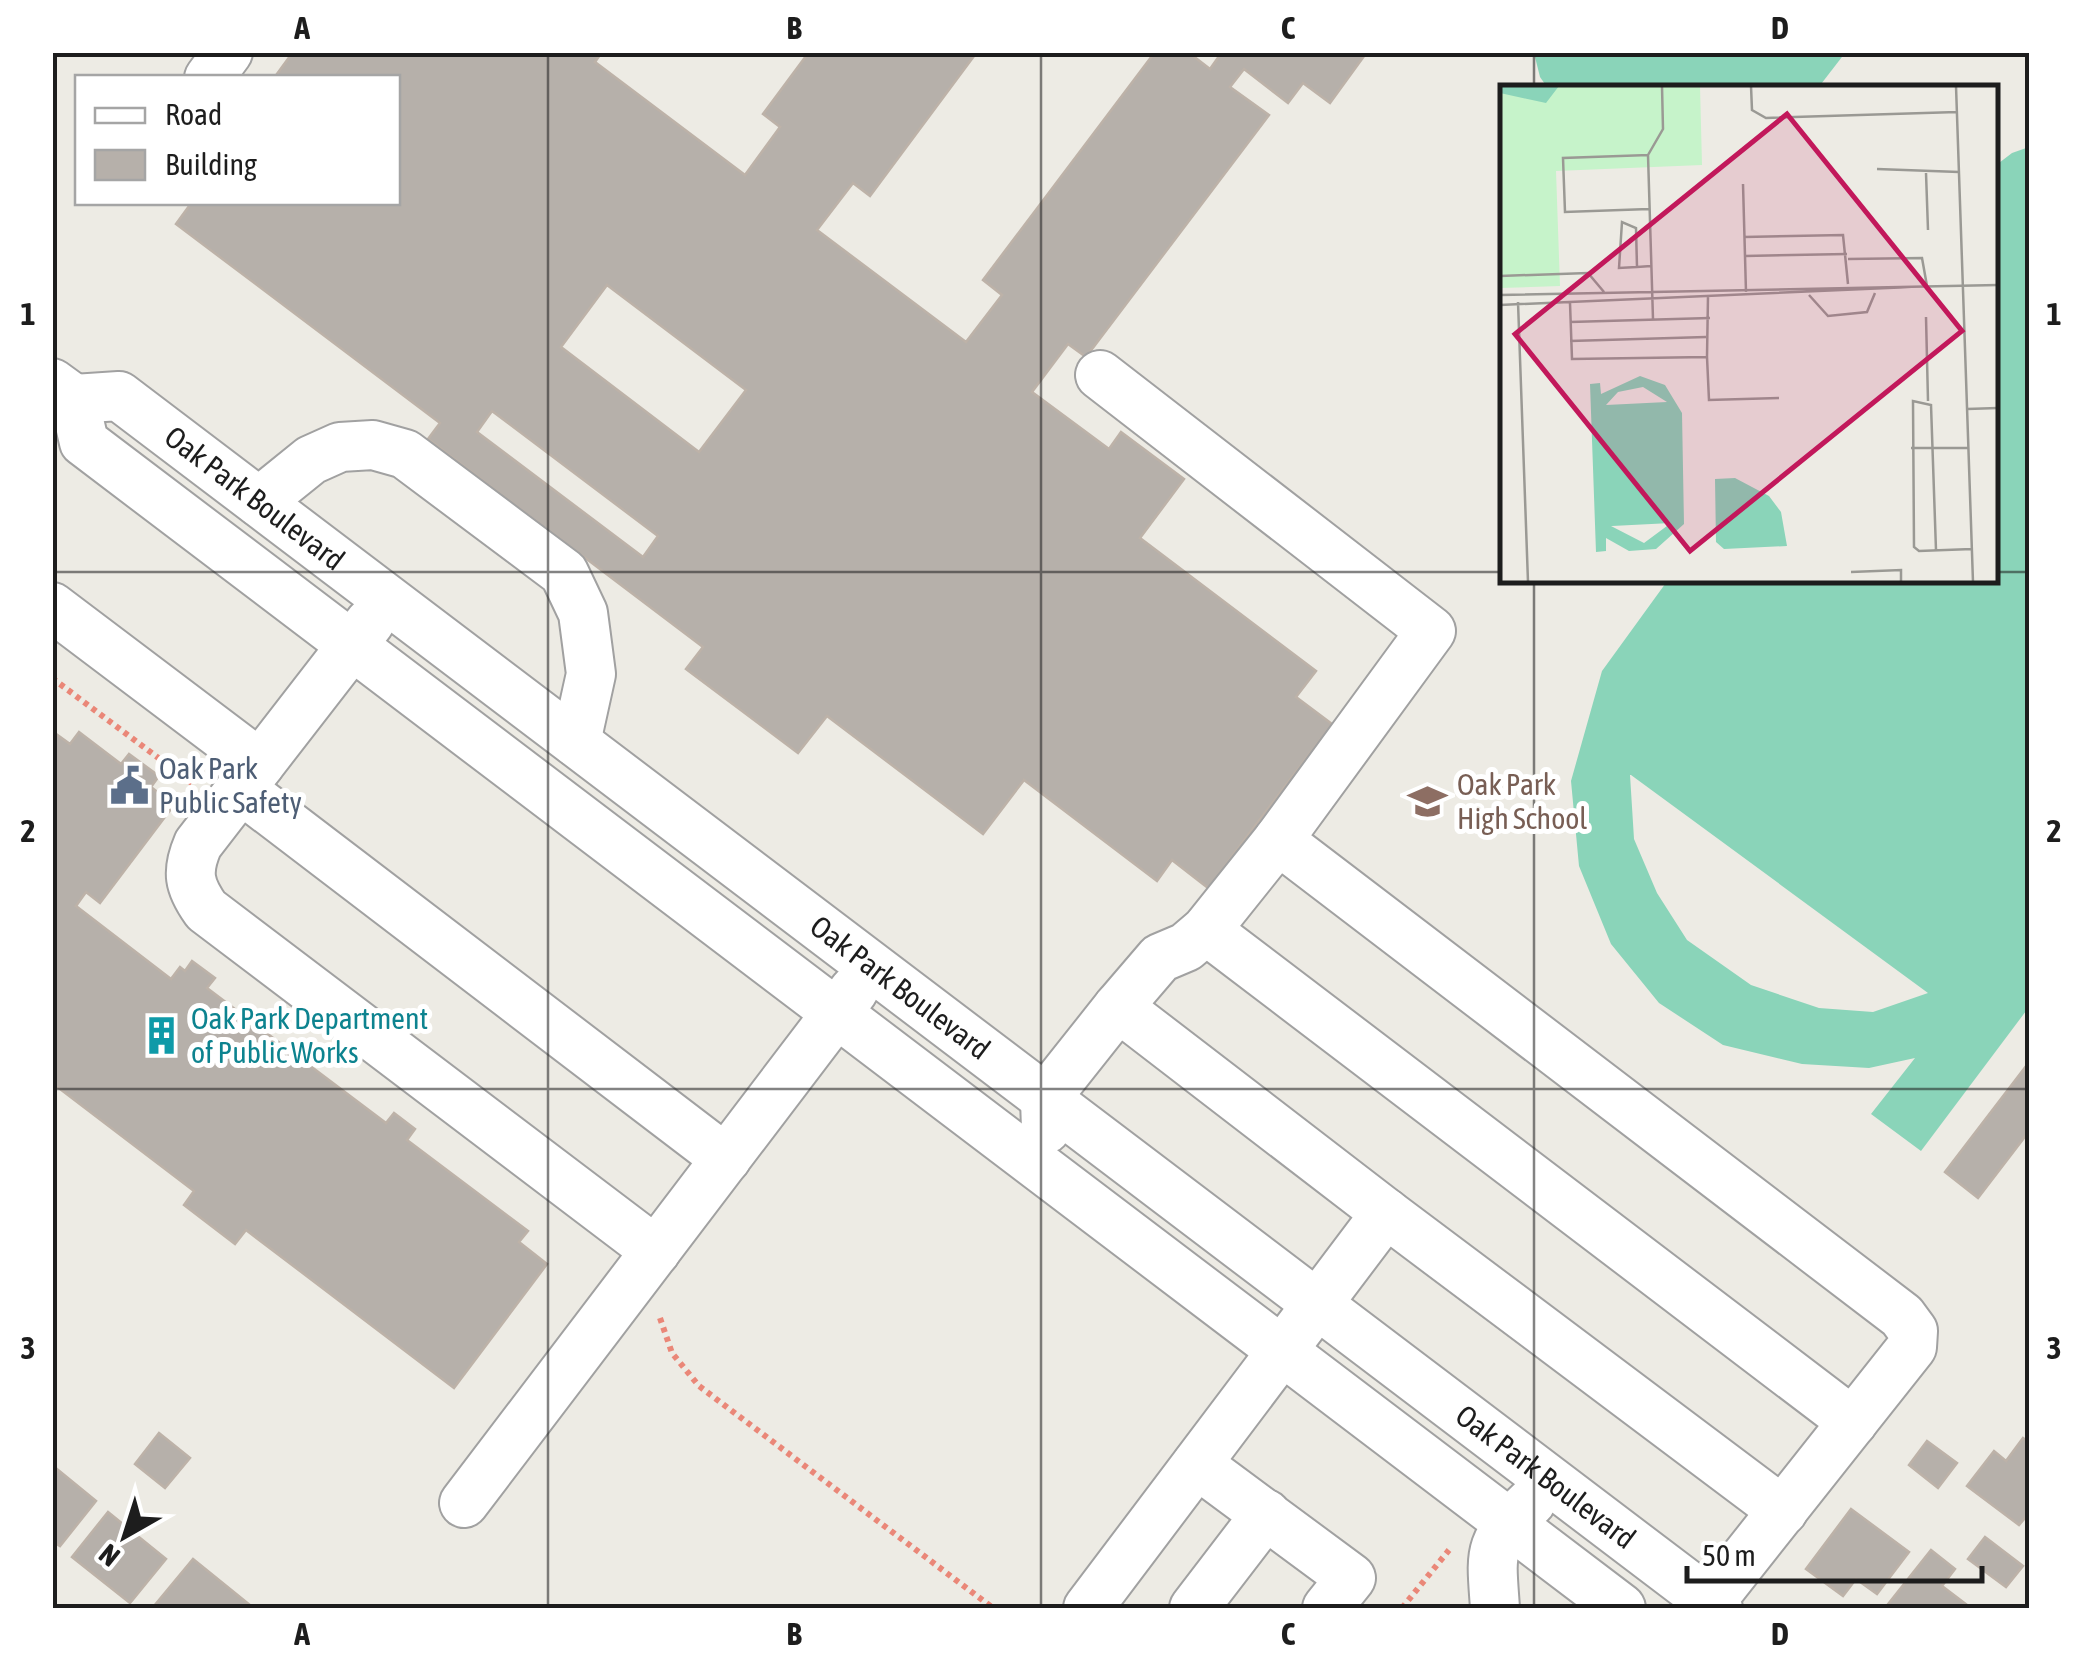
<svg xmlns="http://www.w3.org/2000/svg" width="2082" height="1661" font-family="'Asap Condensed',sans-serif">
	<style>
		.pitch { fill: #8ad4b9; fill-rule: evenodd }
		.building { fill: #b6b0aa; stroke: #bdb2a8; stroke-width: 2.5; fill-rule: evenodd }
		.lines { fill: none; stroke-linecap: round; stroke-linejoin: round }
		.minor-casing { stroke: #a1a1a1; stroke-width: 52 }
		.path { stroke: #ea8778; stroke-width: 6; stroke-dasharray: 5 5; stroke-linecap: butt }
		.minor { stroke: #fff; stroke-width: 48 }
		.grid { fill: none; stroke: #1d1d1d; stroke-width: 2.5; stroke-opacity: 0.55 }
		.labels { text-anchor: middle; stroke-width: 10; stroke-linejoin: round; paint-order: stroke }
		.street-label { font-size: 30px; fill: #1d1d1d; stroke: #fff }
		.service-label { font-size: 30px; fill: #4e5e75; stroke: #fff; text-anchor: start }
		.education-label { font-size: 30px; fill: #785e54; stroke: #fff; text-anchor: start }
		.culture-label { font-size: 30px; fill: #0d838f; stroke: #fff; text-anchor: start }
		.inset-road { fill: none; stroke: #9a9994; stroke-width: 2.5 }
		.view { fill: #c2185b; fill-opacity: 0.15; stroke: #c2185b; stroke-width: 5 }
		.inset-edge { fill: none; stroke: #1d1d1d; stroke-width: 5 }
		.neatline { fill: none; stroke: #1d1d1d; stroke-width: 4 }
		.grid-label { font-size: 32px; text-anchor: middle; font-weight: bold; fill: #1d1d1d }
	</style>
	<rect width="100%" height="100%" fill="#edebe4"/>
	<g class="pitch">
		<polygon points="1534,53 1534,52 1845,53 1818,88 1547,87 1540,77"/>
		<path d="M2029 147V1007L1921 1151 1871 1114 1915 1058 1869 1068 1802 1064 1723 1045 1659 1003 1611 944 1579 866 1571 781 1602 671 1668 580H1994L1995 166 2012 153ZM1630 775H1631L1928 993 1873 1012 1819 1008 1751 985 1687 940 1657 893 1634 839Z"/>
	</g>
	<g class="building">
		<path d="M293 52H602L595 62 745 175 780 127 763 114 809 52H977L870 196 853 183 817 230 966 342 1002 295 983 280 1155 52H1188L1210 69 1222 52H1367L1330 103 1303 83 1288 103 1244 69 1230 87 1269 115 1086 357 1068 344 1032 392 1109 449 1121 432 1184 479 1140 538 1316 671 1296 697 1332 724 1208 888 1172 860 1157 881 1024 780 983 834 827 716 798 753 686 669 703 647 428 439 440 423 176 224 192 202H398V78H274ZM607 285 746 390 699 452 561 347ZM492 411 658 536 643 557 477 432Z"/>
		<polygon points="52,731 70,744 79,732 121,764 129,754 159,776 151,787 174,805 100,903 86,892 76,906 171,979 180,967 185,971 192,961 215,978 207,988 386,1123 394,1113 415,1129 407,1140 528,1231 519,1242 547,1264 454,1388 246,1230 235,1244 184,1205 194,1191 52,1083"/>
		<polygon points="2030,1061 2030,1130 1978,1198 1945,1172"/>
		<polygon points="159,1433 190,1458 165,1488 135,1464"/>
		<polygon points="2023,1438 2030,1443 2030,1512 2019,1525 1967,1486 1994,1451 2006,1461"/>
		<polygon points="1927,1441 1957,1463 1938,1488 1909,1465"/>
		<polygon points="52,1465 96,1501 60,1546 52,1541"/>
		<polygon points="1851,1509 1909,1552 1877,1594 1856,1579 1843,1596 1806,1569"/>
		<polygon points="108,1512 166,1559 130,1603 72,1557"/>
		<polygon points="1985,1537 2023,1566 2006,1587 1968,1559"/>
		<polygon points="1931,1550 1955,1569 1942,1586 1971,1608 1885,1608"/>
		<polygon points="193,1559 250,1605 247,1608 154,1606"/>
	</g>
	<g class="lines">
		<defs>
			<g id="minor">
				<polyline points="209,78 228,52"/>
				<polyline points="1100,375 1431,631 1278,840"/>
				<polyline points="52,383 74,399 84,442 1621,1608"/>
				<path id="s1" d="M74 399 119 396 1718 1608"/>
				<polyline points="259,502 311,460 340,447 373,445 405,454 564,573 583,613 591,674 576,742"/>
				<polyline points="52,607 260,764"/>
				<path d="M370 622 198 844C186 872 189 886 206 910L656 1251"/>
				<polyline points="241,789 726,1159"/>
				<polyline points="1206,930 1853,1422"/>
				<polyline points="1118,1007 1386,1213 1783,1511"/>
				<polyline points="1046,1129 1045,1099 1118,1007 1160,958 1186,947 1206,930 1278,840 1902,1316 1913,1331 1912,1347 1710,1602"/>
				<polyline points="1197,1464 1351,1578 1327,1608"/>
				<polyline points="464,1503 854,990"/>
				<polyline points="1088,1608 1386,1213"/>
				<polyline points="1194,1608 1266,1514"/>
				<path d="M1495 1608C1491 1551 1487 1544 1531 1502"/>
			</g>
		</defs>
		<use href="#minor" class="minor-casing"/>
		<g class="path">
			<polyline points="52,678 193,784"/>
			<polyline points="660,1318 672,1353 699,1386 993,1608"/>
			<polyline points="1402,1608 1449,1550"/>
		</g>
		<use href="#minor" class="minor"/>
	</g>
	<path class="grid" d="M548 52V1608M1041 52V1608M1534 52V88M52 572H1502M1994 572H2030M1534 580V1608M52 1089H2030"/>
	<defs>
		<symbol id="civic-bare" viewBox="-9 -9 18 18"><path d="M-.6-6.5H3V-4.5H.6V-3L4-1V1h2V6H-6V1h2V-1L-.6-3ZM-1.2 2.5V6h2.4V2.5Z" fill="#5c6f8a" stroke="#fff" stroke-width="2.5" paint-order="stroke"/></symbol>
		<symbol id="school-bare" viewBox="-9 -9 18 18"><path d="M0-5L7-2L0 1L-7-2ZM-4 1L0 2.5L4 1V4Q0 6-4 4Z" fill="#8d6e63" stroke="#fff" stroke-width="2.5" paint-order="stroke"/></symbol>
		<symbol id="building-bare" viewBox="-9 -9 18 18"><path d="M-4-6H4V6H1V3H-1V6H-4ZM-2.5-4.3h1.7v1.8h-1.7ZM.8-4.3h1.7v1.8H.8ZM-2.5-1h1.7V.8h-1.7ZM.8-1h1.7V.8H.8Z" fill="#0f9aa8" stroke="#fff" stroke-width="2.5" paint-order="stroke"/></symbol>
	</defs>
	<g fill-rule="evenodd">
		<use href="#civic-bare" x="102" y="758" width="55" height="55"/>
		<use href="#school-bare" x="1400" y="774" width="55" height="55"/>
		<use href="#building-bare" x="134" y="1008" width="55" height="55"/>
	</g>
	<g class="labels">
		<g class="street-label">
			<text dy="10" stroke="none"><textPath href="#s1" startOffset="215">Oak Park Boulevard</textPath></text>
			<text dy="10" stroke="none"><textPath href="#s1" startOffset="1025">Oak Park Boulevard</textPath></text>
			<text dy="10" stroke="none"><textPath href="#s1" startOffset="1835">Oak Park Boulevard</textPath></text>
		</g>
		<g class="service-label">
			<text x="159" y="779">Oak Park<tspan x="159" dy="34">Public Safety</tspan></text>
		</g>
		<g class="education-label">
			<text x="1457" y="795">Oak Park<tspan x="1457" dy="34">High School</tspan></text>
		</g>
		<g class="culture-label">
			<text x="191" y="1029">Oak Park Department<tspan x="191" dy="34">of Public Works</tspan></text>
		</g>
	</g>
	<g transform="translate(1500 85)">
		<rect width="498" height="498" fill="#edebe4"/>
		<path d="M0 1H200L202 80 56 86 60 201 0 203Z" fill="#c6f3ca"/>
		<path d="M0 1H59L46 18 0 8ZM140 291 165 300 182 328 184 439 156 464 129 466 106 453V466L96 467 90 299 100 298 101 309ZM143 302 167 317 106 320 118 307ZM171 438 144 458 111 441H112ZM235 393 269 411 281 427 287 461 224 464 216 457 215 394Z" fill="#8ad4b9" fill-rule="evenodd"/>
		<path class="inset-road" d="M251 1 252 25 266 33 457 27M456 1 473 497M148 70 163 44 162 1M377 84 459 87M426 88 428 145M243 99 246 207M149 124 65 127 63 73 148 70 153 234M244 152 343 150 348 199M245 171 347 169M348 174 422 173 427 201M137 182 136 143 122 137 119 183 137 182 151 181M0 191 88 188 104 207M0 210 498 200M309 210 328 231 367 227 375 208M18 217 28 497M70 218 72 274 207 272 208 211M0 220 411 202M426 232 428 316M70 237 210 233M70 256 206 252M207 272 209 315 279 313M467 324 498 323M411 363H468M436 465 431 320 413 316 414 462 419 466 472 464M351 487 401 485V497"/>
		<path class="view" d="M287 29 462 246 190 466 15 249Z"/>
		<rect width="498" height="498" class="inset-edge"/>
	</g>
	<rect width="2082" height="1661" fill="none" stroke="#ffffff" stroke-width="110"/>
	<rect x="75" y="75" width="325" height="130" fill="#ffffff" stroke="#a5a5a5" stroke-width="2.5"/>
	<rect x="95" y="108" width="50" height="15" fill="#ffffff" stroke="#a5a5a5" stroke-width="2.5"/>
	<text x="165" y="125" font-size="30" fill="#1d1d1d">Road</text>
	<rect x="95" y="150" width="50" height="30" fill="#b6b0aa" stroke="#a5a5a5" stroke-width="2.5"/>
	<text x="165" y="175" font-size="30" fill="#1d1d1d">Building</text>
	<g transform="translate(125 1536) rotate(219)" stroke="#ffffff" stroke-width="8" paint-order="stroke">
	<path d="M0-8L18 38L0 25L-18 38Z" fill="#1d1d1d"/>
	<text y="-15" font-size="28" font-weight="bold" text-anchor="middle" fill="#1d1d1d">N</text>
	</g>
	<path d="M1687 1566v15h295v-15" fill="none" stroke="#1d1d1d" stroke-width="5"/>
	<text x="1702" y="1566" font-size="30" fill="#1d1d1d" stroke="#ffffff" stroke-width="8" paint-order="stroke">50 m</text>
	<rect x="55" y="55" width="1972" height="1551" class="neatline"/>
	<g class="grid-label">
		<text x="302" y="39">A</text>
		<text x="794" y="39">B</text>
		<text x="1288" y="39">C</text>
		<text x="1780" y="39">D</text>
		<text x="28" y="325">1</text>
		<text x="2054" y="325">1</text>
		<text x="28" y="842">2</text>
		<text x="2054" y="842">2</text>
		<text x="28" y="1359">3</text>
		<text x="2054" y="1359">3</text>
		<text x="302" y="1645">A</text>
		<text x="794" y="1645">B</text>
		<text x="1288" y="1645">C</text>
		<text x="1780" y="1645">D</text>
	</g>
</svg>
